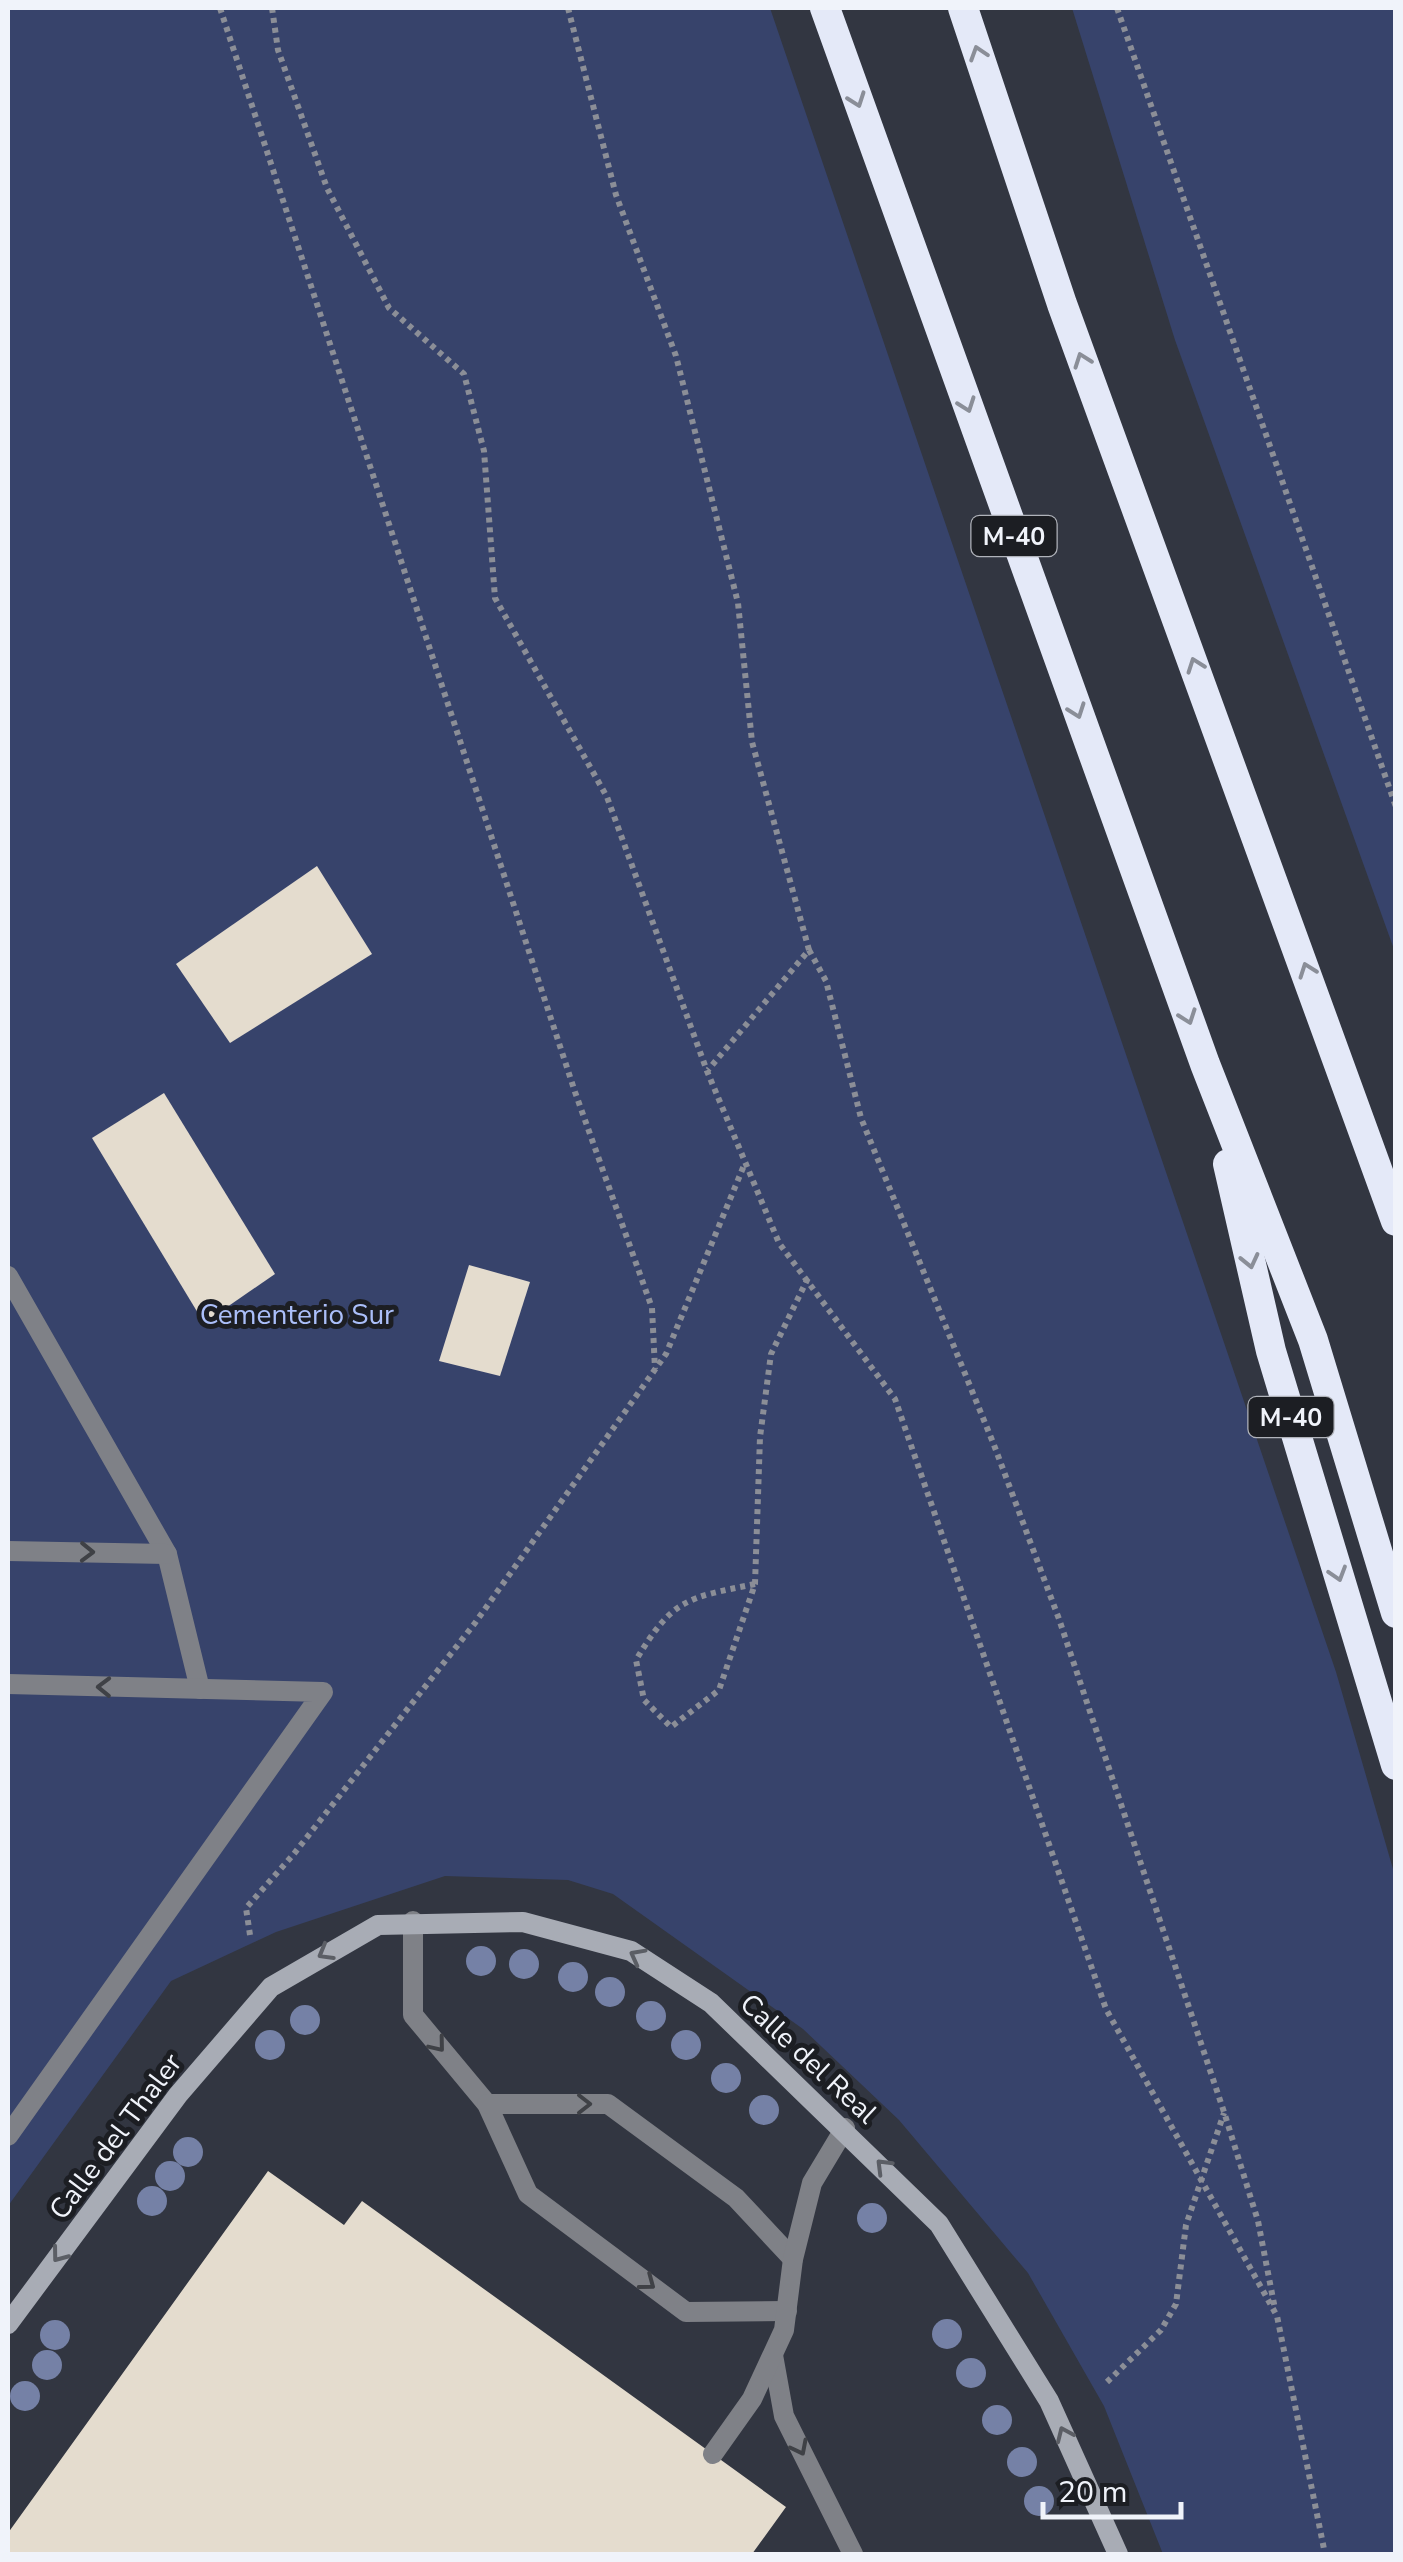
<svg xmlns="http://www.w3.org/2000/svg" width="1403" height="2562" font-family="'Nunito Sans',sans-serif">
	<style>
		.green { fill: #37436b }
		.building { fill: #e4dcce }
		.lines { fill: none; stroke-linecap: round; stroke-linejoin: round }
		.path { stroke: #8b8e97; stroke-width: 6; stroke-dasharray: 5 5; stroke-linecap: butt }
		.lane { stroke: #7f8187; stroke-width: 20 }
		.secondary { stroke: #a8acb5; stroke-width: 20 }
		.highway { stroke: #e4e9f8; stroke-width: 30 }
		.tree { fill: #7581a6 }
		.oneway { stroke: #8a8e98 }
		.oneway2 { stroke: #3f4146 }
		.oneway3 { stroke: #5b5e65 }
		.labels { text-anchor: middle; stroke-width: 10; stroke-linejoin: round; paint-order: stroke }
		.shield { fill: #1c1e23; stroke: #b0b3ba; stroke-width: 2.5 }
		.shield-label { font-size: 25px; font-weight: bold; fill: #f0f3fa }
		.park-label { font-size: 28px; fill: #abbff9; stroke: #1c1e23 }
		.street-label { font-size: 28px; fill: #f0f3fa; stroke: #1c1e23 }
	</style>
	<rect width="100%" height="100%" fill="#323641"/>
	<g class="green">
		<polygon points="8,8 770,8 1336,1672 1395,1876 1395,2554 1163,2554 1104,2406 1028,2273 899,2120 803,2029 613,1894 568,1880 445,1876 276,1932 171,1981 8,2206"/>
		<polygon points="1072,8 1395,8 1395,952 1175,340"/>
	</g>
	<g class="building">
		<polygon points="317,866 372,954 230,1043 176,964"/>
		<polygon points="164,1093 275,1274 204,1323 92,1138"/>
		<polygon points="469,1265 530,1282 500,1376 439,1361"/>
		<polygon points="268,2171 344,2225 362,2201 786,2507 752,2554 8,2554 8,2533"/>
	</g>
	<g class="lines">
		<g class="path">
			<polyline points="220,8 575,1092 652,1308 655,1369"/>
			<polyline points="272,8 278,50 327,188 389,308 464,374 484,451 495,598 607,797 707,1071 779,1243 895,1399 1106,2009 1277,2316 1325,2554"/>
			<polyline points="568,8 616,195 676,356 738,603 752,742 809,950 708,1070"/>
			<polyline points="1117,8 1396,807"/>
			<polyline points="809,950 826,981 861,1118 994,1445 1059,1619 1224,2112 1258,2221 1275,2309"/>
			<path d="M755 1584C687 1598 673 1598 636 1660L644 1700 671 1727 719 1690 755 1584 760 1437 771 1354 808 1278"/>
			<polyline points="250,1935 246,1908 293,1855 475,1623 666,1354 745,1163"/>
			<polyline points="1107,2382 1161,2330 1176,2304 1186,2225 1224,2113"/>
		</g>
		<g class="lane">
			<polyline points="8,1276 167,1554 200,1689"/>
			<polyline points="8,1551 167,1554"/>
			<polyline points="8,1684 323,1692 8,2136"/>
			<polyline points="413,1921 413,2015 487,2104 528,2194 686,2312 787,2311"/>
			<polyline points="487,2104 608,2104 736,2198 793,2259"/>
			<polyline points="773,2355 784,2416 853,2554"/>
			<polyline points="713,2454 752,2399 784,2330 793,2259 812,2183 845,2128"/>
		</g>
		<polyline class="secondary" points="8,2324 178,2095 271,1987 378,1925 523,1922 631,1951 711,2003 939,2224 1049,2401 1118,2554"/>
		<g class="highway">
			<polyline points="825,8 1205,1064 1313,1340 1396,1613"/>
			<polyline points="963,8 1062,304 1396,1221"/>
			<polyline points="1228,1164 1271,1351 1396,1765"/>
		</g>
	</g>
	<g class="tree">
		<circle cx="481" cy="1961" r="15"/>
		<circle cx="524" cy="1964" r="15"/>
		<circle cx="573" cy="1977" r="15"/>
		<circle cx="610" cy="1992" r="15"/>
		<circle cx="651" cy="2016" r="15"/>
		<circle cx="305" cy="2020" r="15"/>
		<circle cx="270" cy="2045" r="15"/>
		<circle cx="686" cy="2045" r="15"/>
		<circle cx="726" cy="2078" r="15"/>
		<circle cx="764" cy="2110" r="15"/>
		<circle cx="188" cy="2152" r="15"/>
		<circle cx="170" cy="2176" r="15"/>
		<circle cx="152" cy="2201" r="15"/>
		<circle cx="872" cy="2218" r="15"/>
		<circle cx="947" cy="2334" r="15"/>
		<circle cx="55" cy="2335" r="15"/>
		<circle cx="47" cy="2365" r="15"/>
		<circle cx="971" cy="2373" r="15"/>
		<circle cx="25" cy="2396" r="15"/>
		<circle cx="997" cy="2420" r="15"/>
		<circle cx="1022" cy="2462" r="15"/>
		<circle cx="1039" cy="2501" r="15"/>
	</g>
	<defs><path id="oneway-chevron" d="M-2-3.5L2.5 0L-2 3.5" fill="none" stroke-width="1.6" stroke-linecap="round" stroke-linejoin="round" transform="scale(2.5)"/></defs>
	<g class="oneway">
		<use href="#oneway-chevron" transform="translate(978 53) rotate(-108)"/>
		<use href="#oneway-chevron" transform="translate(857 100) rotate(70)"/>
		<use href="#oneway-chevron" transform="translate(1082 360) rotate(-110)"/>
		<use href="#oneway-chevron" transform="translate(967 405) rotate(70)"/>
		<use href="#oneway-chevron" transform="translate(1195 665) rotate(-110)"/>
		<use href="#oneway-chevron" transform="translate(1077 711) rotate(70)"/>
		<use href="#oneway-chevron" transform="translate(1307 970) rotate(-110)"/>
		<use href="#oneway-chevron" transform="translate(1188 1017) rotate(70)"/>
		<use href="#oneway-chevron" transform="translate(1250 1261) rotate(77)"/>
		<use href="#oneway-chevron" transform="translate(1338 1574) rotate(73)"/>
	</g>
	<g class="oneway2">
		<use href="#oneway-chevron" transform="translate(87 1552) rotate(1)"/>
		<use href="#oneway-chevron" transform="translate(104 1687) rotate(-179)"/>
		<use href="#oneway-chevron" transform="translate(438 2045) rotate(51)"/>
		<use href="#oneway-chevron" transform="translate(584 2104)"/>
		<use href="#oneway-chevron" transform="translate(648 2283) rotate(37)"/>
		<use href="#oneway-chevron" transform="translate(800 2448) rotate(63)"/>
	</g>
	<g class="oneway3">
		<use href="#oneway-chevron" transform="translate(325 1953) rotate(150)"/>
		<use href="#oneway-chevron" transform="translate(637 1956) rotate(-152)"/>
		<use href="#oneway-chevron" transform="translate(883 2166) rotate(-135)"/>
		<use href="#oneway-chevron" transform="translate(59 2255) rotate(127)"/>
		<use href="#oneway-chevron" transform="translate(1064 2434) rotate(-114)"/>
	</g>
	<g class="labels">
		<g class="shield">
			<rect x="971.5" y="516" width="85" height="40" rx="8"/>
			<rect x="1248.5" y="1397" width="85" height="40" rx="8"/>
		</g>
		<g class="shield-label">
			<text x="1014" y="545">M-40</text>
			<text x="1291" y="1426">M-40</text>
		</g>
		<g class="park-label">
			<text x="297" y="1324">Cementerio Sur</text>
		</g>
		<g class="street-label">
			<text transform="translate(809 2058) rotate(43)" y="10">Calle del Real</text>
			<text transform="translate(115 2136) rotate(-53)" y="10">Calle del Thaler</text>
		</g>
	</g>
	<rect width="1403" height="2562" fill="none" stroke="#f0f3fa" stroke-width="20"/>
	<path d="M1043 2502v15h138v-15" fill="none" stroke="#f0f3fa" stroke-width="5"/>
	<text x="1058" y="2502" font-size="30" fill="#f0f3fa" stroke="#1c1e23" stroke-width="8" paint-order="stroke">20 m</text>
</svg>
